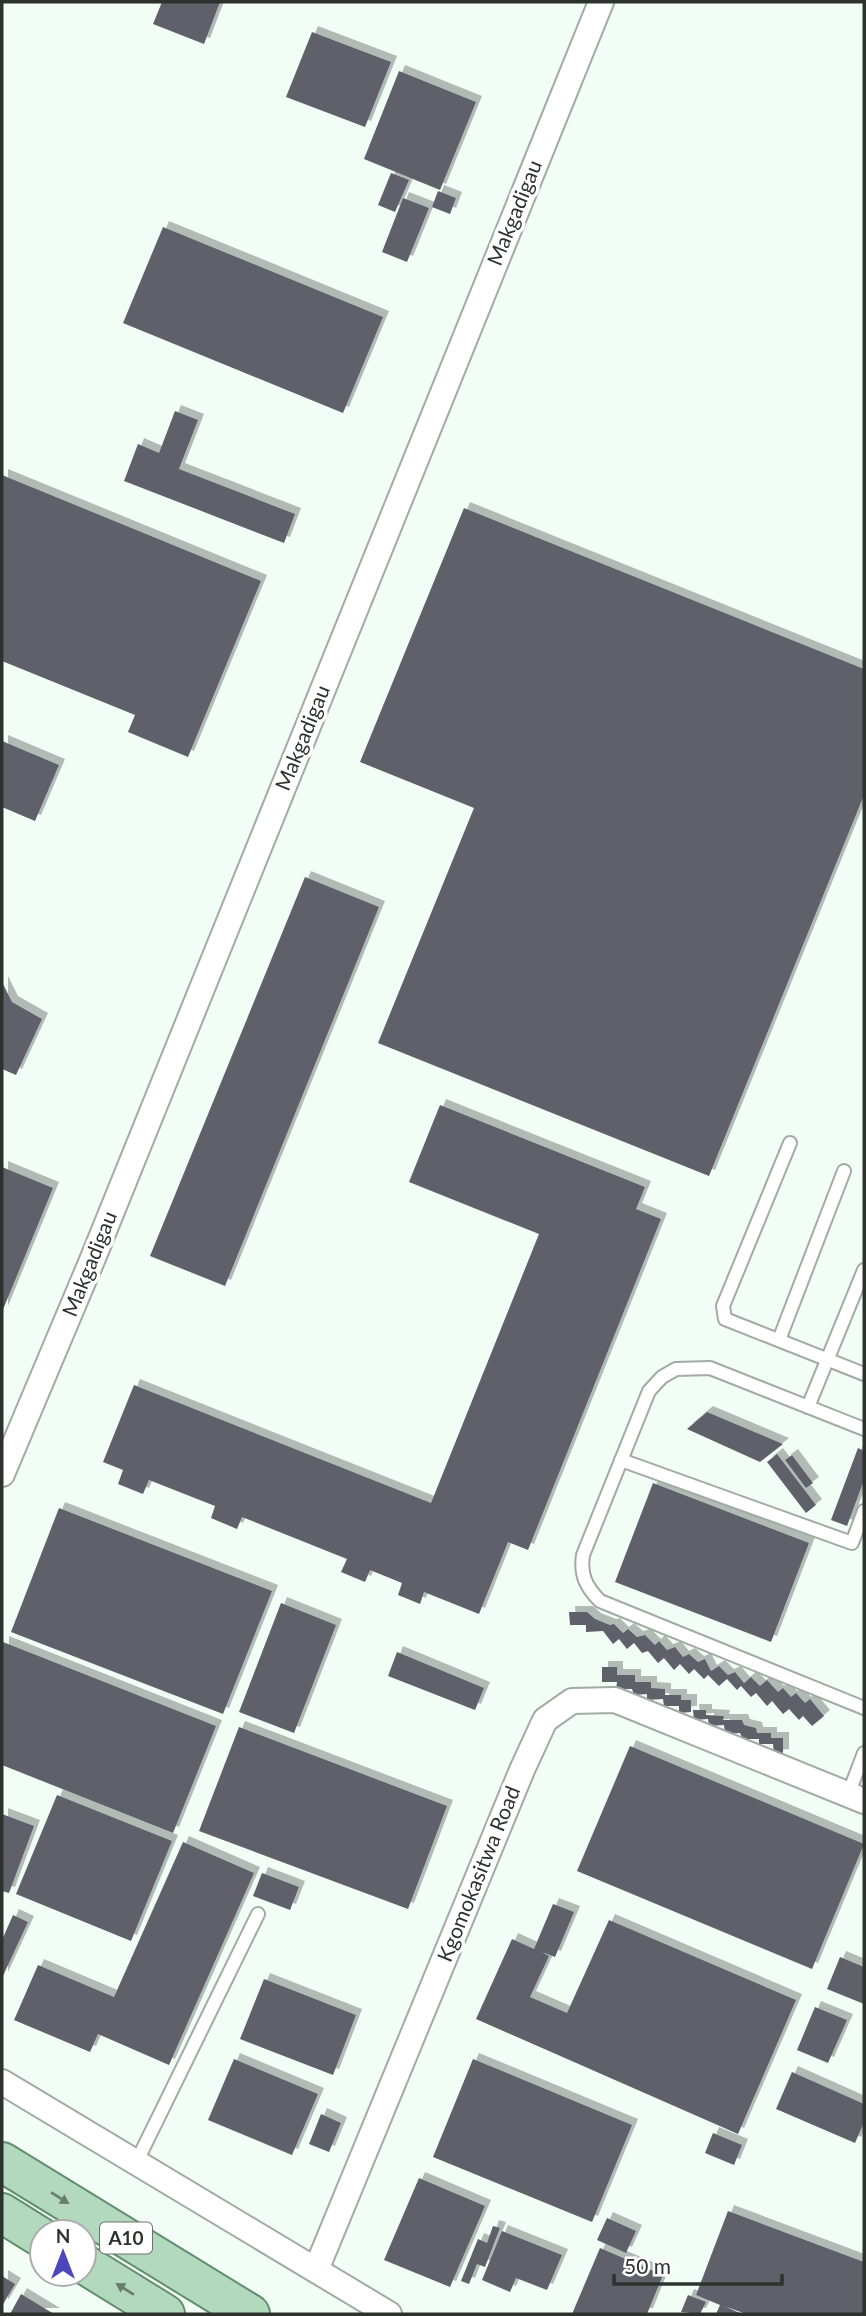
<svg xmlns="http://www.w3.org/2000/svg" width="866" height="2316" font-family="Lato,sans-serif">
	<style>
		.building { fill: #5e606a; filter: url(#shadow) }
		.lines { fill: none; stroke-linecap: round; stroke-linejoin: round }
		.lane-casing { stroke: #a1aba3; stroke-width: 16 }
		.street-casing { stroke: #a1aba3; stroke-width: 28 }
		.primary-casing { stroke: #628e6f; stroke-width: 42 }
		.lane { stroke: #fff; stroke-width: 12 }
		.street { stroke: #fff; stroke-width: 24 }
		.primary { stroke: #b2d9be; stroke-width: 38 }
		.oneway { fill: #697d6f }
		.labels { text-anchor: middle; stroke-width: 7; stroke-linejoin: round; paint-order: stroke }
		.shield { fill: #fff; stroke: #6d706d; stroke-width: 2 }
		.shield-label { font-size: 19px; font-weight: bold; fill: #2e322f }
		.street-label { font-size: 21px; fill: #2e322f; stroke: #fff }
	</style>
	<defs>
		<filter id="shadow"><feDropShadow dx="6" dy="-6" stdDeviation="0" flood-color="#0004"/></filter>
	</defs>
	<rect width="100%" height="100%" fill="#f2fdf5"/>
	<g class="building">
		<polygon points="162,2 220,2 204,44 153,24"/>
		<polygon points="312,32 391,62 365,127 286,97"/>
		<polygon points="399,71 476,102 440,190 364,159"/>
		<polygon points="391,173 409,180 395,212 378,205"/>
		<polygon points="438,191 456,198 450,214 432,207"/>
		<polygon points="403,198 429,208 407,262 382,252"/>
		<polygon points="163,227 383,317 343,413 123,323"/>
		<polygon points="175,411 198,420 179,469 295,514 284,543 124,481 138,444 159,453"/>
		<polygon points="2,475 261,581 188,757 128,732 135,715 2,661"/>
		<polygon points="464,508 864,669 864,795 709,1176 378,1043 474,808 360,762"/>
		<polygon points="2,741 59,765 35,821 2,807"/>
		<polygon points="305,877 379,907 225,1286 150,1256"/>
		<polygon points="2,982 12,1002 42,1019 16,1075 2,1069"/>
		<polygon points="440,1105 645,1187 636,1209 661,1219 528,1550 508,1542 479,1614 424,1592 420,1604 398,1595 402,1583 370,1570 365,1582 341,1572 347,1559 242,1517 237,1529 211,1518 215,1506 149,1480 143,1494 118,1484 123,1470 103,1462 134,1385 431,1503 539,1234 409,1182"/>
		<polygon points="2,1167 53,1188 2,1312"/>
		<polygon points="707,1412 783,1444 760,1462 687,1429"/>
		<polygon points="858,1448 864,1451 864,1480 847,1526 831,1520"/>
		<polygon points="777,1454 816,1505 806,1513 767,1462"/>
		<polygon points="792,1455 813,1483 806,1488 785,1460"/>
		<polygon points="653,1483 809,1543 771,1642 615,1582"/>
		<polygon points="59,1508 272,1591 223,1714 11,1632"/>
		<polygon points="281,1603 336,1625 294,1733 239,1712"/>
		<polygon points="569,1612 587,1612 595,1619 610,1625 614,1624 623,1633 628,1629 637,1637 645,1635 655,1645 659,1641 667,1650 675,1647 683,1657 689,1654 698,1662 705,1659 711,1671 719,1666 728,1675 735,1672 744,1683 751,1677 760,1686 767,1680 778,1692 783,1688 791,1697 796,1693 805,1703 810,1699 824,1716 812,1726 803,1716 799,1720 789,1709 783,1714 772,1701 767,1706 756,1693 751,1697 741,1686 737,1690 727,1679 719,1686 708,1675 704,1679 694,1669 689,1674 680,1664 674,1670 664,1658 658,1663 648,1651 642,1653 634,1643 627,1649 619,1639 613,1644 603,1631 586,1632 586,1625 570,1625"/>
		<polygon points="3,1642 216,1726 173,1833 2,1765"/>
		<polygon points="397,1652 484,1688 475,1710 388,1676"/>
		<polygon points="602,1667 617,1667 617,1675 635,1675 635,1682 651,1682 651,1688 665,1689 665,1695 681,1695 681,1700 691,1700 691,1712 679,1713 679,1706 664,1706 663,1699 647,1700 647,1694 634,1695 632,1689 616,1689 617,1682 602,1682"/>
		<polygon points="693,1710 706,1710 706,1715 724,1716 723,1720 742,1720 744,1725 756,1728 757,1733 771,1733 771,1738 783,1738 783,1755 774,1756 773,1744 759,1744 759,1739 743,1739 740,1733 725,1734 724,1725 709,1726 708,1719 694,1720"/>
		<polygon points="239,1727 447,1806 408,1909 199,1831"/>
		<polygon points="630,1746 864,1844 812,1969 577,1871"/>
		<polygon points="57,1795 172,1841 131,1941 16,1894"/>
		<polygon points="2,1814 34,1826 9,1893 2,1891"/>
		<polygon points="183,1842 254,1873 169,2065 98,2034 90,2052 14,2020 38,1965 114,1997"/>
		<polygon points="262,1873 299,1887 290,1910 253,1896"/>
		<polygon points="553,1904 574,1912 555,1957 542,1952 549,1956 530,1997 567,2013 609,1920 796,2000 738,2134 476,2019 512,1939 534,1949"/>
		<polygon points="13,1915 28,1922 2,1978 2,1940"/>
		<polygon points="840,1957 864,1967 864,2004 827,1989"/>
		<polygon points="264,1979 356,2015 333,2075 240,2039"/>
		<polygon points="815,2007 847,2020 828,2063 797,2050"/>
		<polygon points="234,2059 318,2094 292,2155 208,2120"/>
		<polygon points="473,2059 632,2125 592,2222 433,2157"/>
		<polygon points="792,2072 864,2104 864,2122 855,2143 776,2109"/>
		<polygon points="321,2114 341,2123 329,2152 309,2144"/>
		<polygon points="713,2133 742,2145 734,2165 705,2153"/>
		<polygon points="419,2178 485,2206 450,2287 384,2260"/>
		<polygon points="728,2211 864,2262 864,2314 746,2314 724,2306 742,2314 716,2314 720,2305 696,2295"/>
		<polygon points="607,2218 636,2231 626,2253 597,2240"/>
		<polygon points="493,2226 500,2228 485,2267 477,2264 469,2284 461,2281 478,2239 487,2243"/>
		<polygon points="502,2231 562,2255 547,2290 516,2278 510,2292 482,2280"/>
		<polygon points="600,2248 663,2275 647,2314 572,2314"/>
		<polygon points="2,2276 15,2284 2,2306"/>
		<polygon points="21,2294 54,2314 10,2314"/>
		<polygon points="688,2295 706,2302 700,2314 681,2312"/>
	</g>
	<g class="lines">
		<defs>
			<g id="lane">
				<polyline points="790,1143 723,1306 725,1319 864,1374"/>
				<polyline points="779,1340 844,1171"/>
				<polyline points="808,1407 864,1270"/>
				<path d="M864 1429 710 1368 676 1369 662 1377 649 1391 583 1555C580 1575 586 1587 600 1601L864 1708"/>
				<polyline points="621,1460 852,1543 864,1511"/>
				<polyline points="848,1795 864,1753"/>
				<polyline points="136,2163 258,1914"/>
			</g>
			<g id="street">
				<polyline points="2,1474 93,1258 601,2"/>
				<polyline points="2,2082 389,2314"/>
				<polyline points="316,2270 522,1770 545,1720 572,1701 615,1700 864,1801"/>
			</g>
			<g id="primary">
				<polyline points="2,2162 250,2314"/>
				<polyline points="2,2213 42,2238"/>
				<polyline points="84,2264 165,2314"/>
			</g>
		</defs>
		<use href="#lane" class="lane-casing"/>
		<use href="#street" class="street-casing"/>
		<use href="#primary" class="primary-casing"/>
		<use href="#lane" class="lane"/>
		<use href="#street" class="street"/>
		<use href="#primary" class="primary"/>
	</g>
	<defs><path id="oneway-solid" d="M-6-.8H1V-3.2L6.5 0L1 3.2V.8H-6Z" transform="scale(1.75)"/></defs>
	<g class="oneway">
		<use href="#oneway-solid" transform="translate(60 2198) rotate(32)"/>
		<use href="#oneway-solid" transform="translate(125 2289) rotate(-148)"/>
	</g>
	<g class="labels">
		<rect class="shield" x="100" y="2222.5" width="52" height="31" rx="5"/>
		<g class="shield-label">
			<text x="126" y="2245">A10</text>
		</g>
		<g class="street-label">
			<text transform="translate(515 213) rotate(-68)" y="7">Makgadigau</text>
			<text transform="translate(303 738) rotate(-68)" y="7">Makgadigau</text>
			<text transform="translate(90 1264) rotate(-68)" y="7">Makgadigau</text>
			<text transform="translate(479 1874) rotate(-68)" y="7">Kgomokasitwa Road</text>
		</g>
	</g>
	<rect width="866" height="2316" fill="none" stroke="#2e322f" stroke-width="7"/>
	<g transform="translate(63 2253)"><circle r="33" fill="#ffffff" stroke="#abadac" stroke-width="2"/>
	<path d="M0-5L12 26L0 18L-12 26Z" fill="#4b46bc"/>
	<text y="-10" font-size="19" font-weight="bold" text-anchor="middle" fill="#2e322f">N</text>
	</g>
	<path d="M614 2274v10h168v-10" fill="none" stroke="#2e322f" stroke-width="3.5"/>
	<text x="624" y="2274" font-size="21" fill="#2e322f" stroke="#ffffff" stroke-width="5" paint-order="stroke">50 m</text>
</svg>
